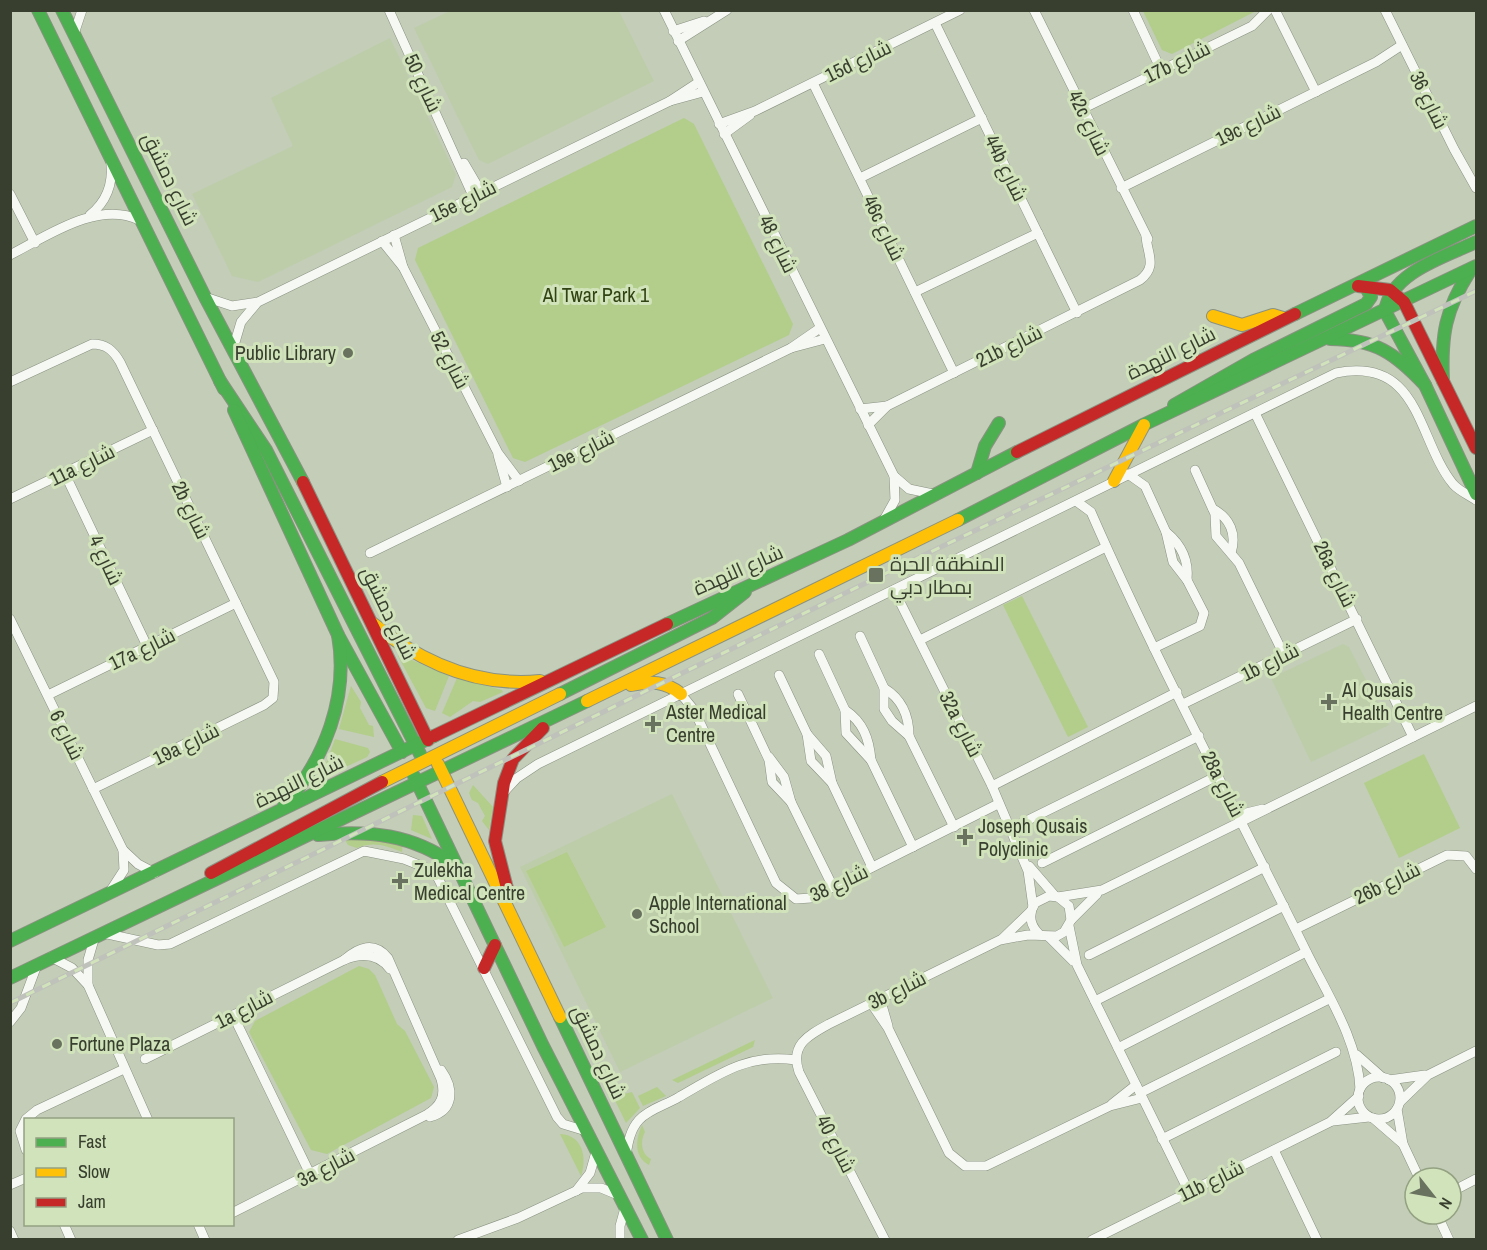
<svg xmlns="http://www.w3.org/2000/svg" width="1487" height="1250" font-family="'Archivo Narrow',Cairo,sans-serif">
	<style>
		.built { fill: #becda9 }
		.green { fill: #b2ce8a }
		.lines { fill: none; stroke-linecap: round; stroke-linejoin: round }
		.street-casing { stroke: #8a9281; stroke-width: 10 }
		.fast-casing { stroke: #8a9281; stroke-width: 14 }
		.slow-casing { stroke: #8a9281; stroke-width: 14 }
		.jam-casing { stroke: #8a9281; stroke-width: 14 }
		.street { stroke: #f6f8f4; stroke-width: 9 }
		.fast { stroke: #4caf50; stroke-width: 12 }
		.slow { stroke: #ffc107; stroke-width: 12 }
		.jam { stroke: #c62828; stroke-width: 12 }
		.rail-casing { stroke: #bfc1bb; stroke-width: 5 }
		.rail { stroke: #d1e3ba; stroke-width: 3; stroke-dasharray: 9; stroke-linecap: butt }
		.poi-dot { fill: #69715f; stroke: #d1e3ba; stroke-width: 2 }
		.labels { text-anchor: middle; stroke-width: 6; stroke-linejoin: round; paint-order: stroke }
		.street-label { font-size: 20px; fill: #383f2f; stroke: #d1e3ba }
		.park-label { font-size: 20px; fill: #314312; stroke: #d1e3ba }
		.poi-label { font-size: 20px; fill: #383f2f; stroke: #d1e3ba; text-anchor: start }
	</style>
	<rect width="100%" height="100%" fill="#c3cdb7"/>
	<g class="built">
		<polygon points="450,11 619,11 654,81 488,164 479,160 414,28"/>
		<polygon points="390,38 456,175 452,187 258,282 232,276 192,194 293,146 271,98"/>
		<polygon points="1343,644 1349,647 1389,725 1311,762 1271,678"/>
		<polygon points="672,794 773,998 620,1072 520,867"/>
	</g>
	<g class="green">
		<polygon points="1143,11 1256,11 1172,54 1162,50"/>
		<polygon points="684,118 694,124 793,324 789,335 525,462 513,458 415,260 418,248"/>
		<polygon points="1022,596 1088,727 1068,737 1003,605"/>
		<polygon points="400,655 449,676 435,711 426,708 398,656"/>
		<polygon points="457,678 502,690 503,692 480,702 473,701 450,717 442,713"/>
		<polygon points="351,686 361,702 360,708 369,725 373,726 374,737 339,729"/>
		<polygon points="335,739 368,748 370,752 367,757 324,777 322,775"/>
		<polygon points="1424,754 1460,828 1399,858 1364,783"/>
		<polygon points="473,785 493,807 489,830 482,821 485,816 478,803 472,800 469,793"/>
		<polygon points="413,815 422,816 432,839 411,830"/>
		<path d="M342 835 403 842 402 852C386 846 374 841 357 848L348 845Z"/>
		<polygon points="567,852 606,927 564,947 526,871"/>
		<polygon points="359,966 369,969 375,975 397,1024 405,1031 434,1087 431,1098 327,1154 311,1150 249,1032 255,1021"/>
		<polygon points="755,1040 753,1047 678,1083 672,1080"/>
		<polygon points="657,1087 666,1096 643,1106 638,1096"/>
		<polygon points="611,1092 620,1095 632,1092 640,1108 626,1123"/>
		<path d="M642 1125 645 1132C640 1141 641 1154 651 1159L649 1165C633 1156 636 1139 642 1125Z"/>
		<path d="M560 1134C583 1135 587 1158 581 1176Z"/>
	</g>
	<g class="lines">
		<defs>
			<g id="street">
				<polyline points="389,10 473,196"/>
				<polyline points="664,10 894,476 895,500 885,518"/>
				<polyline points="1034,10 1148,239"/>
				<polyline points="1133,10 1161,70"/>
				<polyline points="1275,10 1316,92"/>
				<polyline points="1385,10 1454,149 1476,188"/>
				<polyline points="935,23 1077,313"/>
				<polyline points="673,31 704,21"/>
				<polyline points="74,34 82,10"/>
				<polyline points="678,41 727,10"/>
				<polyline points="813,83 954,373"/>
				<polyline points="670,101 703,92"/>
				<polyline points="1082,109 1252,26 1268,10"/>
				<polyline points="719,124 755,111 960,10"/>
				<polyline points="724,134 750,115"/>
				<polyline points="464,163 481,192"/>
				<polyline points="860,178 982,118"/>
				<polyline points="1121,188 1376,62 1402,45"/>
				<polyline points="10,194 35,243"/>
				<path d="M90 215C106 202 113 185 111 164"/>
				<polyline points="394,235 403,267 498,453 519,481"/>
				<polyline points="382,241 403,267"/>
				<path d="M10 255C47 236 98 200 139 220"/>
				<polyline points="915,292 1038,233"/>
				<polyline points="205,297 232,306 258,302 670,101 699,82"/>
				<polyline points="791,348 825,339"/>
				<polyline points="233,349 241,322 256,304"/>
				<path d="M10 382 92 344C106 344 113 350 120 362L274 682 273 698 264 705 93 789"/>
				<polyline points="860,409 887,406"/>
				<polyline points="1255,413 1413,737"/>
				<path d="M868 425 887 406 1140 280C1158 266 1147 254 1146 236"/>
				<polyline points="498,455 507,487"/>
				<polyline points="1195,470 1215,514 1216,536 1239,563 1284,655"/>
				<polyline points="65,474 147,646"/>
				<polyline points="1128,474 1145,486 1166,532 1173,562 1187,580 1204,613 1200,626 1154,648"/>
				<polyline points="894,476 909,489 933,494"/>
				<polyline points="10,499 153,430"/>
				<path d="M1076 501 1091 512C1156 661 1234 805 1306 951 1327 994 1358 1040 1360 1089"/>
				<path d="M1213 509C1230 518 1237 534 1231 553"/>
				<path d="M1166 532C1182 545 1189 560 1187 580"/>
				<polyline points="370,553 791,348 820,328"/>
				<polyline points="894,590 992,786 1028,871 1033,907"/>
				<polyline points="10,619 123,850 124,870 111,890"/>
				<polyline points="860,636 884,688 884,709 892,721 909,736 954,827"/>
				<polyline points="920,640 1106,547"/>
				<polyline points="819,654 845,710 846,733 871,760 913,847"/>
				<polyline points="779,675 807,734 811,761 832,783 872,867"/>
				<path d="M884 688C902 699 909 715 909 736"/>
				<polyline points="681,694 694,710 776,883 796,899 811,898 998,804"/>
				<polyline points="738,694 769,760 772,782 791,802 833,887"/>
				<polyline points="48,695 236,603"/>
				<polyline points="1183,704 1357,619"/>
				<path d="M845 710C863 722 869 738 871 760"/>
				<polyline points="807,734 826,756 832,783"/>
				<polyline points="769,757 784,777 791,802"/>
				<polyline points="992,786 1177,692"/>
				<path d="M504 792 517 778 538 764 1336 373C1421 356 1417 440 1453 484 1459 491 1469 495 1476 500"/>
				<polyline points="1238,815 1263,809"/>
				<polyline points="1010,829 1199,736"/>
				<polyline points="123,850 138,864 155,873"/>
				<polyline points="1042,863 1219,775"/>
				<polyline points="1029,866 1055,896"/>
				<polyline points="1058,897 1102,890 1476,706"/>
				<polyline points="1071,920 1097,894"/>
				<polyline points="1069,926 1077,965 1189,1192"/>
				<polyline points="1296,929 1447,855 1466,856 1476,869"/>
				<polyline points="103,933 158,945 170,944 364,851 404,859 429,869 438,878 557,1117 563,1124 586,1131"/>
				<polyline points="1049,937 1073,961"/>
				<polyline points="1002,939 1031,911"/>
				<polyline points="1089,955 1265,867"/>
				<polyline points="51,957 72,968 88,985 148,1120"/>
				<polyline points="88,985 88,960 95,936"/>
				<polyline points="880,998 888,1026"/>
				<polyline points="1095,1001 1284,906"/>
				<polyline points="871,1003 888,1028 949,1153 965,1166 986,1166 1110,1106 1142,1098"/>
				<polyline points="233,1015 310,1174"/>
				<polyline points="10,1022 21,1008 37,965"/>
				<polyline points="1118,1048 1306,952"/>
				<polyline points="1357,1055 1383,1078"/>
				<path d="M145 1059 344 960C361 953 378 953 390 969"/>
				<circle cx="1379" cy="1098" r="21"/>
				<polyline points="1389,1080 1425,1075"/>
				<polyline points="1140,1093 1329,999"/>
				<polyline points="1400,1102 1428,1075 1476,1051"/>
				<polyline points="1112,1104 1136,1085"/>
				<polyline points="1397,1109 1403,1144 1419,1178"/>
				<path d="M430 1117C455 1110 454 1088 441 1070"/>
				<polyline points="1373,1118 1403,1144"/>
				<polyline points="1333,1121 1369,1117"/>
				<polyline points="1162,1139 1336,1052"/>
				<polyline points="26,1150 20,1131 26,1119 37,1110 124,1069"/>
				<polyline points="1274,1150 1317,1240"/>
				<path d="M626 1155C628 1143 630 1130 639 1120 649 1109 666 1105 679 1097 719 1074 748 1053 796 1060"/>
				<polyline points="10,1185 26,1178"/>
				<polyline points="576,1191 590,1173 596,1152"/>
				<polyline points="1451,1192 1476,1179"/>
				<path d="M232 1213 426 1115C441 1106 446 1096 441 1079L388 958C374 941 359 947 344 960"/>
				<polyline points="1437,1214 1449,1240"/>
				<polyline points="64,1224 71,1240"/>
				<polyline points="198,1224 205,1240"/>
				<polyline points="10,1231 14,1240"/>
				<polyline points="458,1240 518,1218 582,1188 601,1188 618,1195"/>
				<polyline points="620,1240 620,1226 625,1208"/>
				<path d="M885 1240 799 1072C790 1045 807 1036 829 1024L1000 940 1028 935 1057 936 1064 932 1071 920 1069 906 1058 897 1049 896 1035 903C1028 914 1030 925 1039 934"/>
				<polyline points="1092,1240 1330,1122 1359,1096"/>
			</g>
			<g id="fast">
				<polyline points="38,10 224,389"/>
				<polyline points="62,10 205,297 303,482"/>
				<polyline points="1385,311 1425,385 1476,494"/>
				<path d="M1385 311C1391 272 1445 257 1476 242"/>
				<polyline points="1295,314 1476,226"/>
				<path d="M1330 339C1375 339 1395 353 1425 385"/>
				<polyline points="220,381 266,450 420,754"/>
				<path d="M1443 381C1441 335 1445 310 1470 271"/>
				<polyline points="1174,405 1253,360 1366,304 1371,297 1366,287"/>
				<polyline points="234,410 338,635 402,752"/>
				<polyline points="977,473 985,446 999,423"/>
				<polyline points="958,520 1145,424 1476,266"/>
				<polyline points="667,624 848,540 1017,452"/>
				<polyline points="560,694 712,618 745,592"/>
				<polyline points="414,776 543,1046 642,1240"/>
				<path d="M284 806C325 759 349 697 338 635"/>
				<path d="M318 835C369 830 412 834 455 865"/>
				<polyline points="10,941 434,736"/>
				<polyline points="10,978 587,701"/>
				<polyline points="560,1017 667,1240"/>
			</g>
			<g id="slow">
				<polyline points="1213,316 1242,325 1273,315 1283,318"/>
				<polyline points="1114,481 1144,425"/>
				<path d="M372 623C420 662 477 687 540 681"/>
				<path d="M631 685C651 681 665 681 681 694"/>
				<polyline points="587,701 958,520"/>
				<polyline points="438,764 560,1017"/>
				<polyline points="382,782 560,694"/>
			</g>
			<g id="jam">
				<polyline points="1358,286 1390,290 1404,302 1476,448"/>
				<polyline points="1017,452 1295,314"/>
				<polyline points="303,482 428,740"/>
				<polyline points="434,736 667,624"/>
				<polyline points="211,873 382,782"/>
				<polyline points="509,896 495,841 504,783 513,759 543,728"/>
				<polyline points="484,968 495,945"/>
			</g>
		</defs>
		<use href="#street" class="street-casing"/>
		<use href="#fast" class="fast-casing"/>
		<use href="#slow" class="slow-casing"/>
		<use href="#jam" class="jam-casing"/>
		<use href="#street" class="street"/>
		<use href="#fast" class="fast"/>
		<use href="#slow" class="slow"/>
		<use href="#jam" class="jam"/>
		<defs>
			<polyline id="rail" points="10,1003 876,578 1476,291"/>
		</defs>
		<use href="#rail" class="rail-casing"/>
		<use href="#rail" class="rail"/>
	</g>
	<g class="poi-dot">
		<circle cx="348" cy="353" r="6"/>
		<rect x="868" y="567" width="16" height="16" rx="3"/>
		<path d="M1326 693h6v6h6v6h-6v6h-6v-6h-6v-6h6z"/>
		<path d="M650 715h6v6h6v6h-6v6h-6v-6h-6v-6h6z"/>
		<path d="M962 828h6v6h6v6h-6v6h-6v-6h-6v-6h6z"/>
		<path d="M397 872h6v6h6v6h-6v6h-6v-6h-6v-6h6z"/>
		<circle cx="637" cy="914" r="6"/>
		<circle cx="57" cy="1044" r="6"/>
	</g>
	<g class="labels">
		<g class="street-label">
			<text transform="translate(858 61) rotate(-26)" y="7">15d شارع</text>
			<text transform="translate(1177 62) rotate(-26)" y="7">17b شارع</text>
			<text transform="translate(423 83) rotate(65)" y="7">شارع 50</text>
			<text transform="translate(1429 100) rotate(64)" y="7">شارع 36</text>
			<text transform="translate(1089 123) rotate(64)" y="7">42c شارع</text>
			<text transform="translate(1248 125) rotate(-26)" y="7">19c شارع</text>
			<text transform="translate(1006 168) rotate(64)" y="7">44b شارع</text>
			<text transform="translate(170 179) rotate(64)" y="7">شارع دمشق</text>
			<text transform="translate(463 201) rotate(-26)" y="7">15e شارع</text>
			<text transform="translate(884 228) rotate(64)" y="7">46c شارع</text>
			<text transform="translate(778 244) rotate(64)" y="7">شارع 48</text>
			<text transform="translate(1009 346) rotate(-26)" y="7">21b شارع</text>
			<text transform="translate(1171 353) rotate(-26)" y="7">شارع النهدة</text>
			<text transform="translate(450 360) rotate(63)" y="7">شارع 52</text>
			<text transform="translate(581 451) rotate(-26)" y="7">19e شارع</text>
			<text transform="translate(82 465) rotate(-26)" y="7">11a شارع</text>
			<text transform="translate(191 510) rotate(64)" y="7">2b شارع</text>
			<text transform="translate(106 560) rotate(65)" y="7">شارع 4</text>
			<text transform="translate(738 570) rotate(-24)" y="7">شارع النهدة</text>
			<text transform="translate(1335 574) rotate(64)" y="7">26a شارع</text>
			<text transform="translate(389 613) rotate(64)" y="7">شارع دمشق</text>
			<text transform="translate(142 649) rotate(-26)" y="7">17a شارع</text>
			<text transform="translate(1270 662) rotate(-26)" y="7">1b شارع</text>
			<text transform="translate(961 724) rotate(63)" y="7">32a شارع</text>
			<text transform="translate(67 735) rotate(64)" y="7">شارع 6</text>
			<text transform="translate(186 744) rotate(-26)" y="7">19a شارع</text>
			<text transform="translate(299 781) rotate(-26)" y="7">شارع النهدة</text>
			<text transform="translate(1223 784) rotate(63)" y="7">28a شارع</text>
			<text transform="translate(839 883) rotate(-25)" y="7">شارع 38</text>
			<text transform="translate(1387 883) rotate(-26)" y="7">26b شارع</text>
			<text transform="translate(897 990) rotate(-26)" y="7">3b شارع</text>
			<text transform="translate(244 1009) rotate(-27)" y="7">1a شارع</text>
			<text transform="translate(599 1052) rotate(65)" y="7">شارع دمشق</text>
			<text transform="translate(836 1144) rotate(63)" y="7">شارع 40</text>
			<text transform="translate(326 1167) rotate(-27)" y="7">3a شارع</text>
			<text transform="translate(1211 1181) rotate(-26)" y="7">11b شارع</text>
		</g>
		<g class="park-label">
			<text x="596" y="302">Al Twar Park 1</text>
		</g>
		<g class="poi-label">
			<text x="336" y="360" text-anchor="end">Public Library</text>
			<text x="890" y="571">المنطقة الحرة<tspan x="890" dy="23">بمطار دبي</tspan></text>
			<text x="1342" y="697">Al Qusais<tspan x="1342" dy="23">Health Centre</tspan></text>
			<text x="666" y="719">Aster Medical<tspan x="666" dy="23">Centre</tspan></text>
			<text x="978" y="833">Joseph Qusais<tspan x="978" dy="23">Polyclinic</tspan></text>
			<text x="414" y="877">Zulekha<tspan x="414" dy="23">Medical Centre</tspan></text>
			<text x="649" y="910">Apple International<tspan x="649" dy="23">School</tspan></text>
			<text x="69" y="1051">Fortune Plaza</text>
		</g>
	</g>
	<rect width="1487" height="1250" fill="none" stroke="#383f2f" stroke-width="24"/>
	<rect x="24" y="1118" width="210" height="108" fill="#d1e3ba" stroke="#94a182" stroke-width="1.5"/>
	<rect x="36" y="1138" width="30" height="9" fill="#4caf50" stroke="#94a182" stroke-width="1.5"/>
	<text x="78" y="1148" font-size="18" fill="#383f2f">Fast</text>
	<rect x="36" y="1168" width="30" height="9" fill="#ffc107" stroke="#94a182" stroke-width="1.5"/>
	<text x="78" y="1178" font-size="18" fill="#383f2f">Slow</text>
	<rect x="36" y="1198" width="30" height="9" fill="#c62828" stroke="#94a182" stroke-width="1.5"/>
	<text x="78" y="1208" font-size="18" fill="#383f2f">Jam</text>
	<g transform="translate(1433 1196) rotate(121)"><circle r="28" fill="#d1e3ba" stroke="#94a182" stroke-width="1.5"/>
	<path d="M0-4.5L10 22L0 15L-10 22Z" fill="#69715f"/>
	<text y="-9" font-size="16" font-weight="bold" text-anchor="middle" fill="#383f2f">N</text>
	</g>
</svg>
